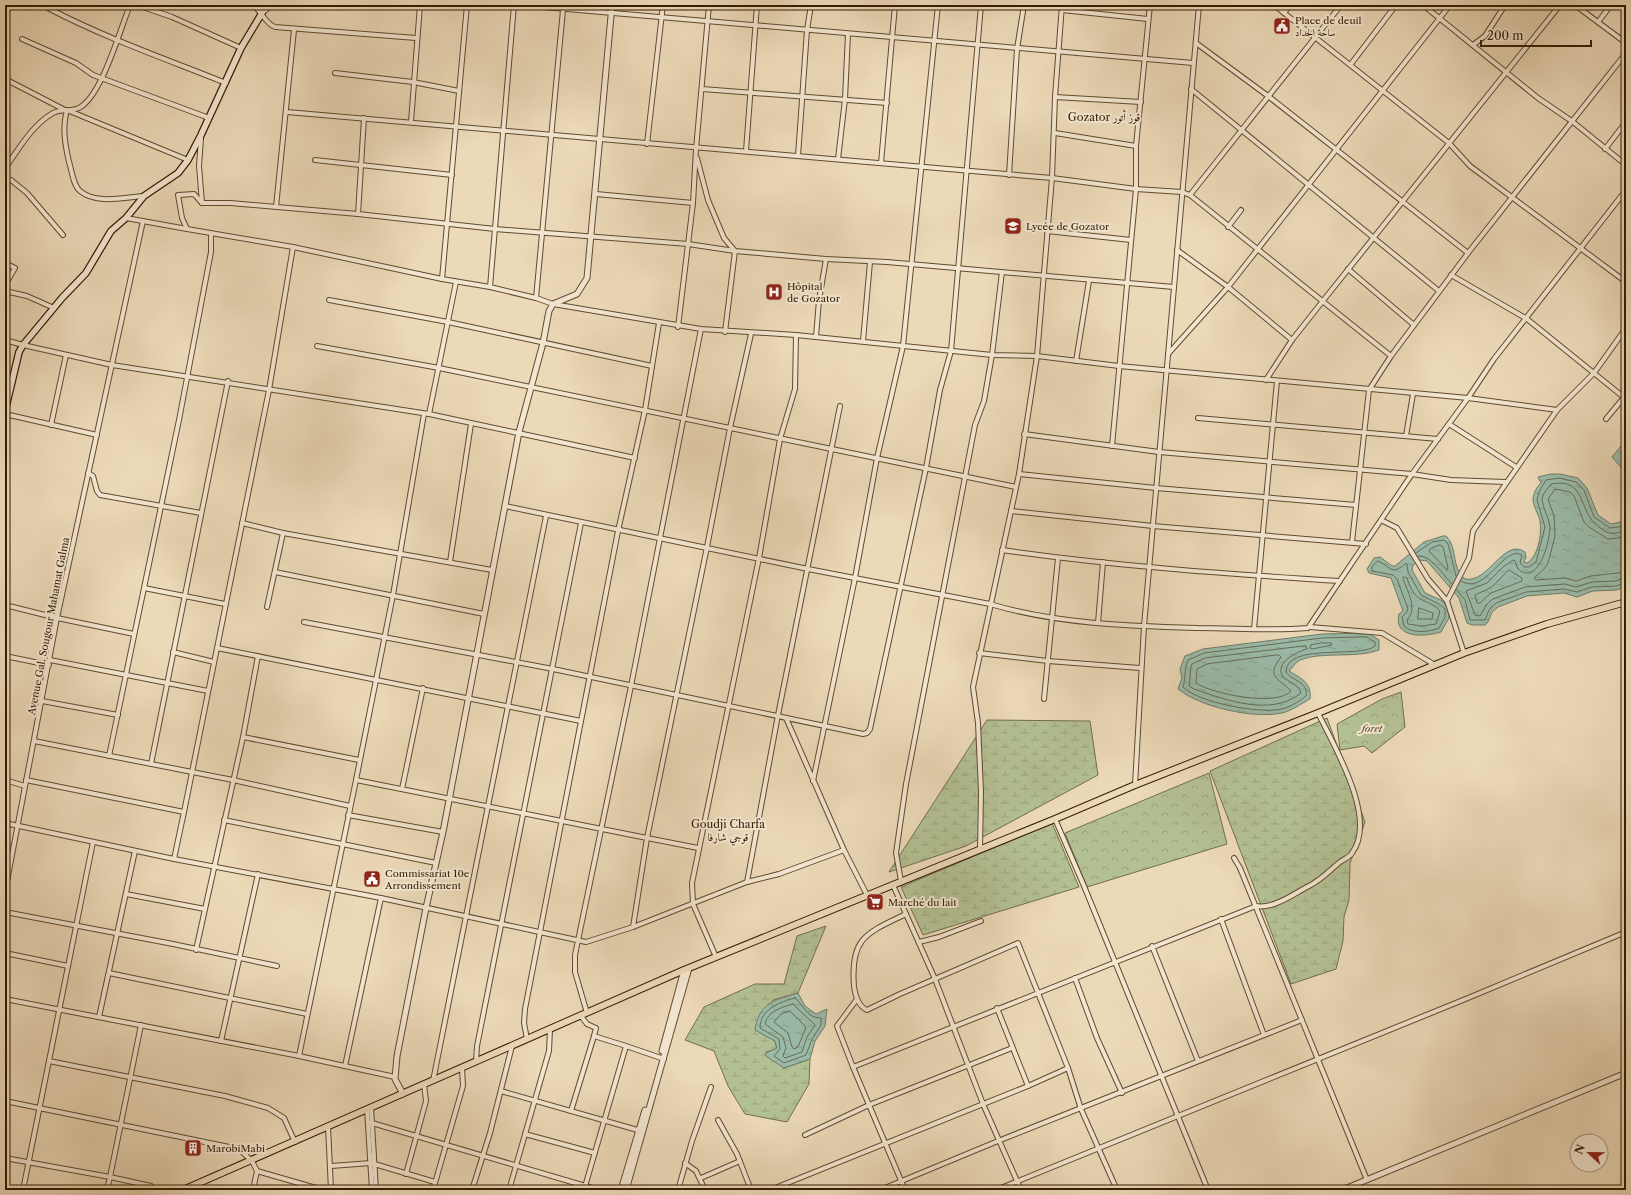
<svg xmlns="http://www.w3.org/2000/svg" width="1631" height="1195" font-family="'Libre Caslon Text',Amiri,serif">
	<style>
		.forest { fill: url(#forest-crowns); stroke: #726e4a }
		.wetland { fill: url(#wetland-marsh); stroke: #726e4a }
		.water { fill: url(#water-ripples); stroke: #707b66 }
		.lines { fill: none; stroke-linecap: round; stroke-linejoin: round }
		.shore { stroke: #666c55; stroke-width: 1 }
		.minor-casing { stroke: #604b2e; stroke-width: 6 }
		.tertiary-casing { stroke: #604b2e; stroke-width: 7 }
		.secondary-casing { stroke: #321c00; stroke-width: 8 }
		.trunk-casing { stroke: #321c00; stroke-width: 8 }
		.minor { stroke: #f3e6d1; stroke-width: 4 }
		.tertiary { stroke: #f3e6d1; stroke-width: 5 }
		.secondary { stroke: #f3e6d1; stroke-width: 5.5 }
		.trunk { stroke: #ecd9b8; stroke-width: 6 }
		.labels { text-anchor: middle; stroke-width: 4; stroke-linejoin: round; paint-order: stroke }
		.poi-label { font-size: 10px; fill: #321c00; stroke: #f3e6d1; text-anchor: start }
		.street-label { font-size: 10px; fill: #321c00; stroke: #f3e6d1 }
		.park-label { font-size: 10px; font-style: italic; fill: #594d2c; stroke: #f3e6d1 }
		.neighbourhood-label { font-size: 11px; fill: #321c00; stroke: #f3e6d1 }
	</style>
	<defs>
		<pattern id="forest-crowns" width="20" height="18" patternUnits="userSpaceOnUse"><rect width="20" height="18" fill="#b3c093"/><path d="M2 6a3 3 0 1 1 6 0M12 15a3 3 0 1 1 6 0" fill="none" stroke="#9aa47d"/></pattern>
		<pattern id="wetland-marsh" width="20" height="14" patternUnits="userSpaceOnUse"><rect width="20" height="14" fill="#b3c093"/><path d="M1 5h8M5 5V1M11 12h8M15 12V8" fill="none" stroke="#9aa47d"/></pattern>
		<pattern id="water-ripples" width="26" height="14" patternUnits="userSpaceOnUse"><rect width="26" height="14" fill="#9abbaa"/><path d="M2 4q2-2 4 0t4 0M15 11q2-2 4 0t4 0" fill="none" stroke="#85a090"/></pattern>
	</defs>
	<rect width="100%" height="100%" fill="#ecd9b8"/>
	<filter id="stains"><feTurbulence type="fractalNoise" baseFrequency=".005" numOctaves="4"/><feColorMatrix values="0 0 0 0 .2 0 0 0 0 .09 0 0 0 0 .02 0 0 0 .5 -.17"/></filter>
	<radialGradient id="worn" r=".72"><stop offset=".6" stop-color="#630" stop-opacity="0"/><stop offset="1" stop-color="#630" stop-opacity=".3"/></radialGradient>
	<g class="forest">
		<polygon points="1401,692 1405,727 1372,753 1364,746 1340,750 1337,724 1382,699"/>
		<polygon points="1209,773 1227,844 1087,887 1065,833"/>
	</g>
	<g class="wetland">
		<polygon points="1327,718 1365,822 1350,863 1349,900 1344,917 1343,941 1336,969 1291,984 1210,771"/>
		<polygon points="987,720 1090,721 1098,775 966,846 889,872"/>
		<polygon points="1052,823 1079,887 923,935 901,887"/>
		<polygon points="826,926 798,993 773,1000 756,1030 775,1041 777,1049 766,1052 784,1068 810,1059 809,1084 787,1122 745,1114 728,1086 714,1051 685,1040 704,1007 755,984 784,984 797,936"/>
	</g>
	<g class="water">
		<polygon points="1626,443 1626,473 1612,457 1621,446"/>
		<path d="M1551 474H1560L1578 478 1587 488 1598 515 1611 524 1626 521V586L1617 590 1593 591 1577 597 1564 593 1527 596 1498 607 1492 612 1488 622 1485 625H1472L1467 623 1459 598 1427 561 1420 560 1413 565 1412 570 1425 593 1441 600 1448 607 1449 618 1441 632C1425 637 1393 639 1399 614L1403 611 1391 578 1369 573 1367 569 1374 558 1380 557 1392 566H1395L1424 542 1443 536H1446C1458 547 1451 569 1465 579 1488 584 1504 537 1525 552L1526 557 1524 562 1527 563C1539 556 1543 530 1539 517 1537 512 1533 505 1533 499 1534 492 1536 488 1541 483L1538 477Z"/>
		<path d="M1368 633 1379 640V650C1354 659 1322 651 1300 660 1296 662 1292 668 1289 671 1301 678 1312 683 1310 699 1301 704 1291 711 1282 713 1253 719 1200 707 1178 689L1182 678 1180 669 1185 656 1203 649 1322 634Z"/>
		<path d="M798 993 805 1006 816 1014 827 1009 825 1026 815 1041 810 1059 784 1068 766 1056V1053L777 1048 775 1041 755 1030C759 1003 774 1000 798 993Z"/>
	</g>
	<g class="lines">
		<g class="shore">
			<path d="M1626 531C1621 532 1615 534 1610 533 1606 533 1603 529 1599 527 1577 512 1588 477 1551 484 1548 488 1542 494 1542 500 1543 509 1549 517 1550 527 1550 540 1539 587 1518 569L1515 561 1513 560 1503 567 1487 583 1466 591 1475 615 1480 616 1487 604 1493 599 1525 587 1565 584 1576 587 1592 582 1615 581 1626 578"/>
			<polyline points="1626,537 1608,539 1589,527 1584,522 1574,496 1570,492 1555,489 1548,499 1554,516 1555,536 1548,563 1544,569 1534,578 1536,580 1565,578 1576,581 1591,576 1626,572"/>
			<polygon points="1440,545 1443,547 1448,568 1447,570 1429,551 1430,549"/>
			<polyline points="1416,553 1432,542 1444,540 1448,544 1456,576"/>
			<path d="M1418 556C1430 554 1444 576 1452 584"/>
			<path d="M1378 561C1390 566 1391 576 1405 564H1407L1408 572 1421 595 1439 604 1445 609V617L1439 628C1429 632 1412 634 1404 626L1402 617 1406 613 1408 609 1397 579 1393 575 1372 571V567Z"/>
			<polygon points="1509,570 1522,578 1522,581 1491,593 1480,603 1477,603 1475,595 1492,587"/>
			<path d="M1404 577 1407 578C1416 607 1426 596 1440 611L1436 624 1422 626 1408 624 1407 620C1418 609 1408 592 1403 579Z"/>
			<path d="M1461 581C1485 597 1504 544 1522 555L1520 563 1524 567H1529L1536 562 1545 527 1537 500 1539 492 1546 480 1560 478 1576 482 1584 490 1594 517 1610 528 1626 526"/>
			<polyline points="1456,589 1465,600 1470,620 1485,620 1489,610 1496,603 1526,592 1564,589 1577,592 1592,587 1616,586 1626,583"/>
			<polygon points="1419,608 1433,613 1432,619 1418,619"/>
			<path d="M1367 637 1375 642V646C1360 659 1286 642 1286 672 1292 681 1309 682 1306 696 1300 701 1290 707 1282 709 1260 714 1199 703 1183 687 1186 677 1184 669 1188 660L1204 653 1322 638Z"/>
			<polygon points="1322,643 1331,643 1332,645 1312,649 1310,648 1311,645"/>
			<path d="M1306 646 1307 649C1296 652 1274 663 1283 677L1299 688 1301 693C1271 717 1226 700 1194 689L1189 686C1191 678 1189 671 1192 664L1205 658Z"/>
			<path d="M1279 655 1281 657C1265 678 1279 678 1291 691 1277 707 1212 694 1196 683L1197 669 1207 664Z"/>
			<path d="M795 998C805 1006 806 1018 821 1018V1025L812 1039 806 1055 784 1063 774 1056 780 1049 779 1039 760 1028C760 1009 780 1002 795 998Z"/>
			<path d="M793 1004 815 1025 807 1037 802 1052 785 1058 783 1056 786 1048 783 1037 765 1024C767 1011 783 1007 793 1004Z"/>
			<polygon points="790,1011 806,1027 798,1047 794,1049 792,1047 788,1033 774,1022 781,1014"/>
		</g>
		<defs>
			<g id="minor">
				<polyline points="39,5 41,5"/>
				<path d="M47 5 48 6V8C105 38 166 59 226 83"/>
				<polyline points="137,5 172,17 241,48"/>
				<path d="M253 5C261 11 266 24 275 27L416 38"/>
				<polyline points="520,5 1193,63"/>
				<polyline points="1274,5 1449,143 1470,166 1626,282"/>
				<polyline points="1423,5 1538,98 1573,122 1626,165"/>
				<polyline points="1575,5 1626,43"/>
				<polyline points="1062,10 1148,19"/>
				<polyline points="262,13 272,5"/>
				<polyline points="1284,13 1290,5"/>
				<polyline points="1598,22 1611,5"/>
				<polyline points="22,39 76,63 93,75 209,118"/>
				<polyline points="1196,43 1268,96 1468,253"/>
				<polyline points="1473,45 1485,36 1505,5"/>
				<polyline points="1351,64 1396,5"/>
				<polyline points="335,73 413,82 459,91"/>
				<polyline points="5,79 65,110"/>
				<polyline points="702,89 887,103"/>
				<polyline points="1191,89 1439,291"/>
				<polyline points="1055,97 1141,102"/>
				<polyline points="287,112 1052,178 1136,189 1182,192 1190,195 1391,356"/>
				<polyline points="411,122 420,5"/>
				<polyline points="1055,133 1136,146"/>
				<polyline points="201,138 199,166 202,203"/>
				<polyline points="647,144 663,5"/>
				<polyline points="1605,149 1626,122"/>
				<polyline points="746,151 757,5"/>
				<polyline points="798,156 807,30 811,5"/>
				<polyline points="697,158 708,200 724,238 735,251 725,332"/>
				<polyline points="838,159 845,99 848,34"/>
				<polyline points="315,160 452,175"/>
				<polyline points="881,163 895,5"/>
				<path d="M5 168C19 149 32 125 53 113 62 108 74 113 82 106 103 91 120 30 130 5"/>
				<polyline points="1009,175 1017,49 1024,5"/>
				<polyline points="5,184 11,180 27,193 63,235"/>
				<polyline points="596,194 693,203"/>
				<polyline points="1190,195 1341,5"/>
				<path d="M144 196C124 197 97 205 80 191 73 185 72 171 69 162 65 144 62 128 67 110L188 160"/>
				<polyline points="202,203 194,194 178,195 182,218 187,229 293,247 442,279 490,287 536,298 553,304 701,329 796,335 992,355 1037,356 1119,366 1468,398 1557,410 1594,373 1626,328"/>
				<polyline points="202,203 230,203 358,214 495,229 688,244 735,251 826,259 887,262 1174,287"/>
				<polyline points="276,207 294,30"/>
				<polyline points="358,214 364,118"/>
				<polyline points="126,218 187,229"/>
				<polyline points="1228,227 1241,210"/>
				<polyline points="1047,231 1131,240"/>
				<polyline points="1177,250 1228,287 1292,340"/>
				<polyline points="5,263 15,268 5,285"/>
				<polyline points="1348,269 1414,325"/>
				<polyline points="1451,275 1527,319 1626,399"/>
				<polyline points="442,279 467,5"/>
				<polyline points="490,287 514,5"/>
				<polyline points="5,291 27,296 54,308"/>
				<polyline points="536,298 563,10"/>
				<polyline points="329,300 448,322 652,366"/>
				<polyline points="678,327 693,203 696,149 709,5"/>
				<polyline points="816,337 819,300 826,259"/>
				<polyline points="5,340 23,345 112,365 429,414 635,458"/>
				<polyline points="863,341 870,262"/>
				<polyline points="317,346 439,368 1016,487"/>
				<polyline points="1168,354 1228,287 1450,5"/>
				<polyline points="1076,361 1089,281"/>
				<polyline points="1266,380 1292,340 1322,302 1560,5"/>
				<polyline points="5,414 97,435"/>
				<polyline points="424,414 393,595 356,780 647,838 633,927"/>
				<polyline points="429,414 456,282"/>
				<polyline points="1198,418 1438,439"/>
				<polyline points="1606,419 1626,395"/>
				<polyline points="1449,424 1516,467"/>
				<polyline points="51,425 66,355"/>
				<polyline points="1024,434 1159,452 1412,474 1451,480 1505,482"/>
				<polyline points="1406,436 1413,394"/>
				<polyline points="1112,446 1136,189 1136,146 1150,5"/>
				<polyline points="88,473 93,476 97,491 100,495 201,513"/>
				<polyline points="1019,474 1156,488 1356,505"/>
				<path d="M505 506 808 569 990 604C1057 624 1129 626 1198 628 1235 628 1272 631 1308 628L1412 474 1468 398 1494 359 1626 190"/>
				<polyline points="1011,511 1153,526 1366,544"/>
				<polyline points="1381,520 1397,528 1428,579 1447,601 1464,653"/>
				<polyline points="242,523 283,533 492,570"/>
				<polyline points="1352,542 1369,390 1391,356 1468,253 1626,53"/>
				<path d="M1002 550C1114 566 1227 574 1340 581"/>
				<polyline points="450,562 471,424"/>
				<polyline points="275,572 484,614"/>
				<polyline points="144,588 225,604"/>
				<polyline points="1447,601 1469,558 1473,531 1557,410"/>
				<polyline points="5,605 57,618 134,634"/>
				<polyline points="267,607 283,533"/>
				<polyline points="304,622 553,669 863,734 867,733 870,729 926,468 940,390 951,351 981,5"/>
				<polyline points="1098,623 1103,562"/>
				<polyline points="1310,627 1382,633 1435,665"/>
				<polyline points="1254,629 1277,381"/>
				<polyline points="217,648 581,721"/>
				<polyline points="173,652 214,662"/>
				<polyline points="979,653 1048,661 1140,668"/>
				<polyline points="5,656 49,665"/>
				<polyline points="50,660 208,691"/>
				<polyline points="1044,699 1058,558"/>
				<polyline points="42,701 118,715"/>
				<polyline points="786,718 844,850 867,895"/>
				<polyline points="243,737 359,760"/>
				<polyline points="34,741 233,780 350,806"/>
				<polyline points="109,756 179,420 211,252 211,233"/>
				<polyline points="151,764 228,381"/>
				<polyline points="5,780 25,786"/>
				<polyline points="26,780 184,812 174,859"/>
				<polyline points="813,781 855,578 877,458 903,346 938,5"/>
				<polyline points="1135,785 1144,626 1199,5"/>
				<polyline points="402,789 423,688"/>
				<polyline points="184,812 269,390 293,247"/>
				<polyline points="348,815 443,832"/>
				<polyline points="1055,819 1084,886 1208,1190"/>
				<polyline points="224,820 436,863"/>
				<polyline points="5,823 174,859 381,898 586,942 633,927 747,882 779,874 844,850"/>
				<polyline points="698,848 647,838 707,547 730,428 751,334"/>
				<polyline points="980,850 981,792 978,723 973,687 1019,474 1037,356 1052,178 1055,97 1062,5"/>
				<polyline points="1234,858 1240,868 1367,1180"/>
				<polyline points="901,881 896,853 906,784 975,425 984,401 992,355 1002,272"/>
				<polyline points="747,882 778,715 840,406"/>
				<polyline points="893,885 935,979 983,1104 1021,1190"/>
				<polyline points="5,892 57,618 143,221"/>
				<polyline points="126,894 205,909"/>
				<polyline points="5,912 173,944 277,966"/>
				<path d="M906 914C867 933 850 937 854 986 855 994 858 1006 867 1010L900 994 1018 943 1068 1068 1081 1109 1117 1190"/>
				<polyline points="1221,919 1264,1035"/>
				<polyline points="919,942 939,937 981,921"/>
				<polyline points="1152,946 1198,1061"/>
				<polyline points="196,950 243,737 258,656"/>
				<polyline points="5,953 68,966"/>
				<polyline points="716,957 693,904 692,883 759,558 780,439 795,389 796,335"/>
				<polyline points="109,973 307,1014"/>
				<polyline points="1075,978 1097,1038 1122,1093"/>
				<polyline points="5,999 299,1056 395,1077"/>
				<path d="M857 999 837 1026 853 1067 1256 906C1274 909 1293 894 1309 886 1321 880 1329 871 1340 862 1344 859 1350 857 1352 853 1378 819 1334 746 1318 713"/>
				<polyline points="997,1008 1028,1086"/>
				<polyline points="587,1013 575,972 575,955 631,686 701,329"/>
				<polyline points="581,1016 587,1024 596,1028 594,1036 626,1046 584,1190"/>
				<polyline points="99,1017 135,851"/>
				<polyline points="141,1025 110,1177 151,1186"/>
				<polyline points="527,1039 524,1023 525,1009 618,531 645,410 659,323"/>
				<polyline points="221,1041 258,874"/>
				<polyline points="626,1046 664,1059"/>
				<polyline points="299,1056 356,780"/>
				<polyline points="49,1061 225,1096 268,1108 284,1118 295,1142"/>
				<polyline points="476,1062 477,1046 581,523"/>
				<polyline points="345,1066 381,898"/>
				<polyline points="853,1067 905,1190"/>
				<polyline points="433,1081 546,516"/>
				<polyline points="501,1091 641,1131"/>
				<polyline points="5,1101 239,1149 252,1161 257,1171 253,1190"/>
				<polyline points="371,1107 376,1190"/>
				<polyline points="367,1109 372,1190"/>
				<polyline points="571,1111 594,1036"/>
				<polyline points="718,1120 737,1154 751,1190"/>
				<polyline points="368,1123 372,1123 599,1190"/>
				<polyline points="328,1126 331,1190"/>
				<polyline points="525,1134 595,1153"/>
				<polyline points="805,1135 869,1105 1012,1048"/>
				<polyline points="5,1158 110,1177 107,1190"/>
				<polyline points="685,1163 696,1171 705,1190"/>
				<polyline points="331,1166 371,1163 435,1182"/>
				<polyline points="257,1171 323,1190"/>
				<polyline points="406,1174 426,1101 424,1084"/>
				<polyline points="701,1178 740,1161"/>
				<polyline points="23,1190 93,842"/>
				<polyline points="433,1190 463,1086 462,1068"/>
				<polyline points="472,1190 490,1133 512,1046"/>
				<polyline points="509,1190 549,1051 550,1029"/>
				<polyline points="678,1190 692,1141 711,1087"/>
				<polyline points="770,1190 1028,1086 1068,1068"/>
				<polyline points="880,1190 998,1141 1302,1020"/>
				<polyline points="996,1190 1468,998 1626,932"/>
				<polyline points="1107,1190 1116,1187"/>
			</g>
			<g id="tertiary">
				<polyline points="662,1051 684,970"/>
				<polyline points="403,1094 395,1079 397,1056 426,908 443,832 519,432 543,343 549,311 553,304 577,294 587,278 612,5"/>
				<polyline points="621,1190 645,1110"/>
				<polyline points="626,1190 689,968"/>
				<polyline points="1342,1190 1626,1073"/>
			</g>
			<polyline id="secondary" points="5,411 19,352 23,345 62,298 86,273 111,231 126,218 144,196 178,173 188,160 201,135 241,48 262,13"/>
			<polyline id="trunk" points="183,1190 684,970 1055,819 1135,785 1318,713 1464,653 1547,624 1626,602"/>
		</defs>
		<use href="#minor" class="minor-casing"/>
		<use href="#tertiary" class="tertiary-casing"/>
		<use href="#secondary" class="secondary-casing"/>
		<use href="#trunk" class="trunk-casing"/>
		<use href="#minor" class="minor"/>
		<use href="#tertiary" class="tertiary"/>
		<use href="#secondary" class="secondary"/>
		<use href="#trunk" class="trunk"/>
	</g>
	<defs>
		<symbol id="civic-square" viewBox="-11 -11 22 22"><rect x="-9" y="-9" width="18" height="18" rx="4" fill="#8f2418" stroke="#f3e6d1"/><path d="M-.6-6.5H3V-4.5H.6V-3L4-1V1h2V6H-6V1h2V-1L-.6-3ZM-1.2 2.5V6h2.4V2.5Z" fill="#fff"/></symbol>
		<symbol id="school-square" viewBox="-11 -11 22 22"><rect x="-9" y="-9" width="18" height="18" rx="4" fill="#8f2418" stroke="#f3e6d1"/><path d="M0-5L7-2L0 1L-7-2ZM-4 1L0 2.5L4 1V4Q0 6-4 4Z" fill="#fff"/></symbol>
		<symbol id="hospital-square" viewBox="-11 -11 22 22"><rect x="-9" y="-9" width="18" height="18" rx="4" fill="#8f2418" stroke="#f3e6d1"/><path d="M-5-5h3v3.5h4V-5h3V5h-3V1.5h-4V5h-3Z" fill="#fff"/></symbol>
		<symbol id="supermarket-square" viewBox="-11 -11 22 22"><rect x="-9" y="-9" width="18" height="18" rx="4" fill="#8f2418" stroke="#f3e6d1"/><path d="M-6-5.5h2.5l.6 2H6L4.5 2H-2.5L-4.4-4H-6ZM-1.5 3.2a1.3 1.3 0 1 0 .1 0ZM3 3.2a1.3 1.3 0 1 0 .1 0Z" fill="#fff"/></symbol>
		<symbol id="building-square" viewBox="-11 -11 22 22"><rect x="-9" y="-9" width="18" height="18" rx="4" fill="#8f2418" stroke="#f3e6d1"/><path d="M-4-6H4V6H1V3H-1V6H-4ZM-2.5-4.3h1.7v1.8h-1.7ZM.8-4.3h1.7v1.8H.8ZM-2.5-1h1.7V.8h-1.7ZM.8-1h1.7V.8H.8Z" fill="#fff"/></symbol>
	</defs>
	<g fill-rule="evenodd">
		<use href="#civic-square" x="1272" y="16" width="20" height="20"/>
		<use href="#school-square" x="1003" y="216" width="20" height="20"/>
		<use href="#hospital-square" x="764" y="282" width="20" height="20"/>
		<use href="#civic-square" x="362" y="869" width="20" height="20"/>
		<use href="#supermarket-square" x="865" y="892" width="20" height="20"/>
		<use href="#building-square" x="183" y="1138" width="20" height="20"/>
	</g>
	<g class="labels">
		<g class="poi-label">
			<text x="1295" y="24">Place de deuil<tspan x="1295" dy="12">ساحة الحداد</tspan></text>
			<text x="1026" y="230">Lycée de Gozator</text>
			<text x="787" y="290">Hôpital<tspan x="787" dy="12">de Gozator</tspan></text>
			<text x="385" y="877">Commissariat 10e<tspan x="385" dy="12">Arrondissement</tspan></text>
			<text x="888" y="906">Marché du lait</text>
			<text x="206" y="1152">MarobiMabi</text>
		</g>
		<g class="street-label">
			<text transform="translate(48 626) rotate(-79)" y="4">Avenue Gal. Sougour Mahamat Galma</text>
		</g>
		<g class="park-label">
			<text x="1372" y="732">foret</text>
		</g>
		<g class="neighbourhood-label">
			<text x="1104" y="121">Gozator قوز أتور</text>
			<text x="728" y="828">Goudji Charfa<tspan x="728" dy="13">قوجي شارفا</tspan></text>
		</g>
	</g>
	<rect width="1631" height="1195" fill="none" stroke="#ecd9b8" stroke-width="20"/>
	<rect x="6" y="6" width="1619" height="1183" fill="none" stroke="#321c00" stroke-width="2"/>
	<rect x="10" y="10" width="1611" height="1175" fill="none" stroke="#321c00"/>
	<g transform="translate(1589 1153) rotate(292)"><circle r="19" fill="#f3e6d1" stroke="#a6957d"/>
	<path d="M0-3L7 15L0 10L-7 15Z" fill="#8f2418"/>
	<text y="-6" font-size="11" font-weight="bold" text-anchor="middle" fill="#321c00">N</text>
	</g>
	<path d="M1481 40v6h110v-6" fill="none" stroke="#321c00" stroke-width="2"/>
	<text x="1487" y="40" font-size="12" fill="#321c00" stroke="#f3e6d1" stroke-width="3" paint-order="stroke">200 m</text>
	<rect width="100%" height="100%" filter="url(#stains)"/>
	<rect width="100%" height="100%" fill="url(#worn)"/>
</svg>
